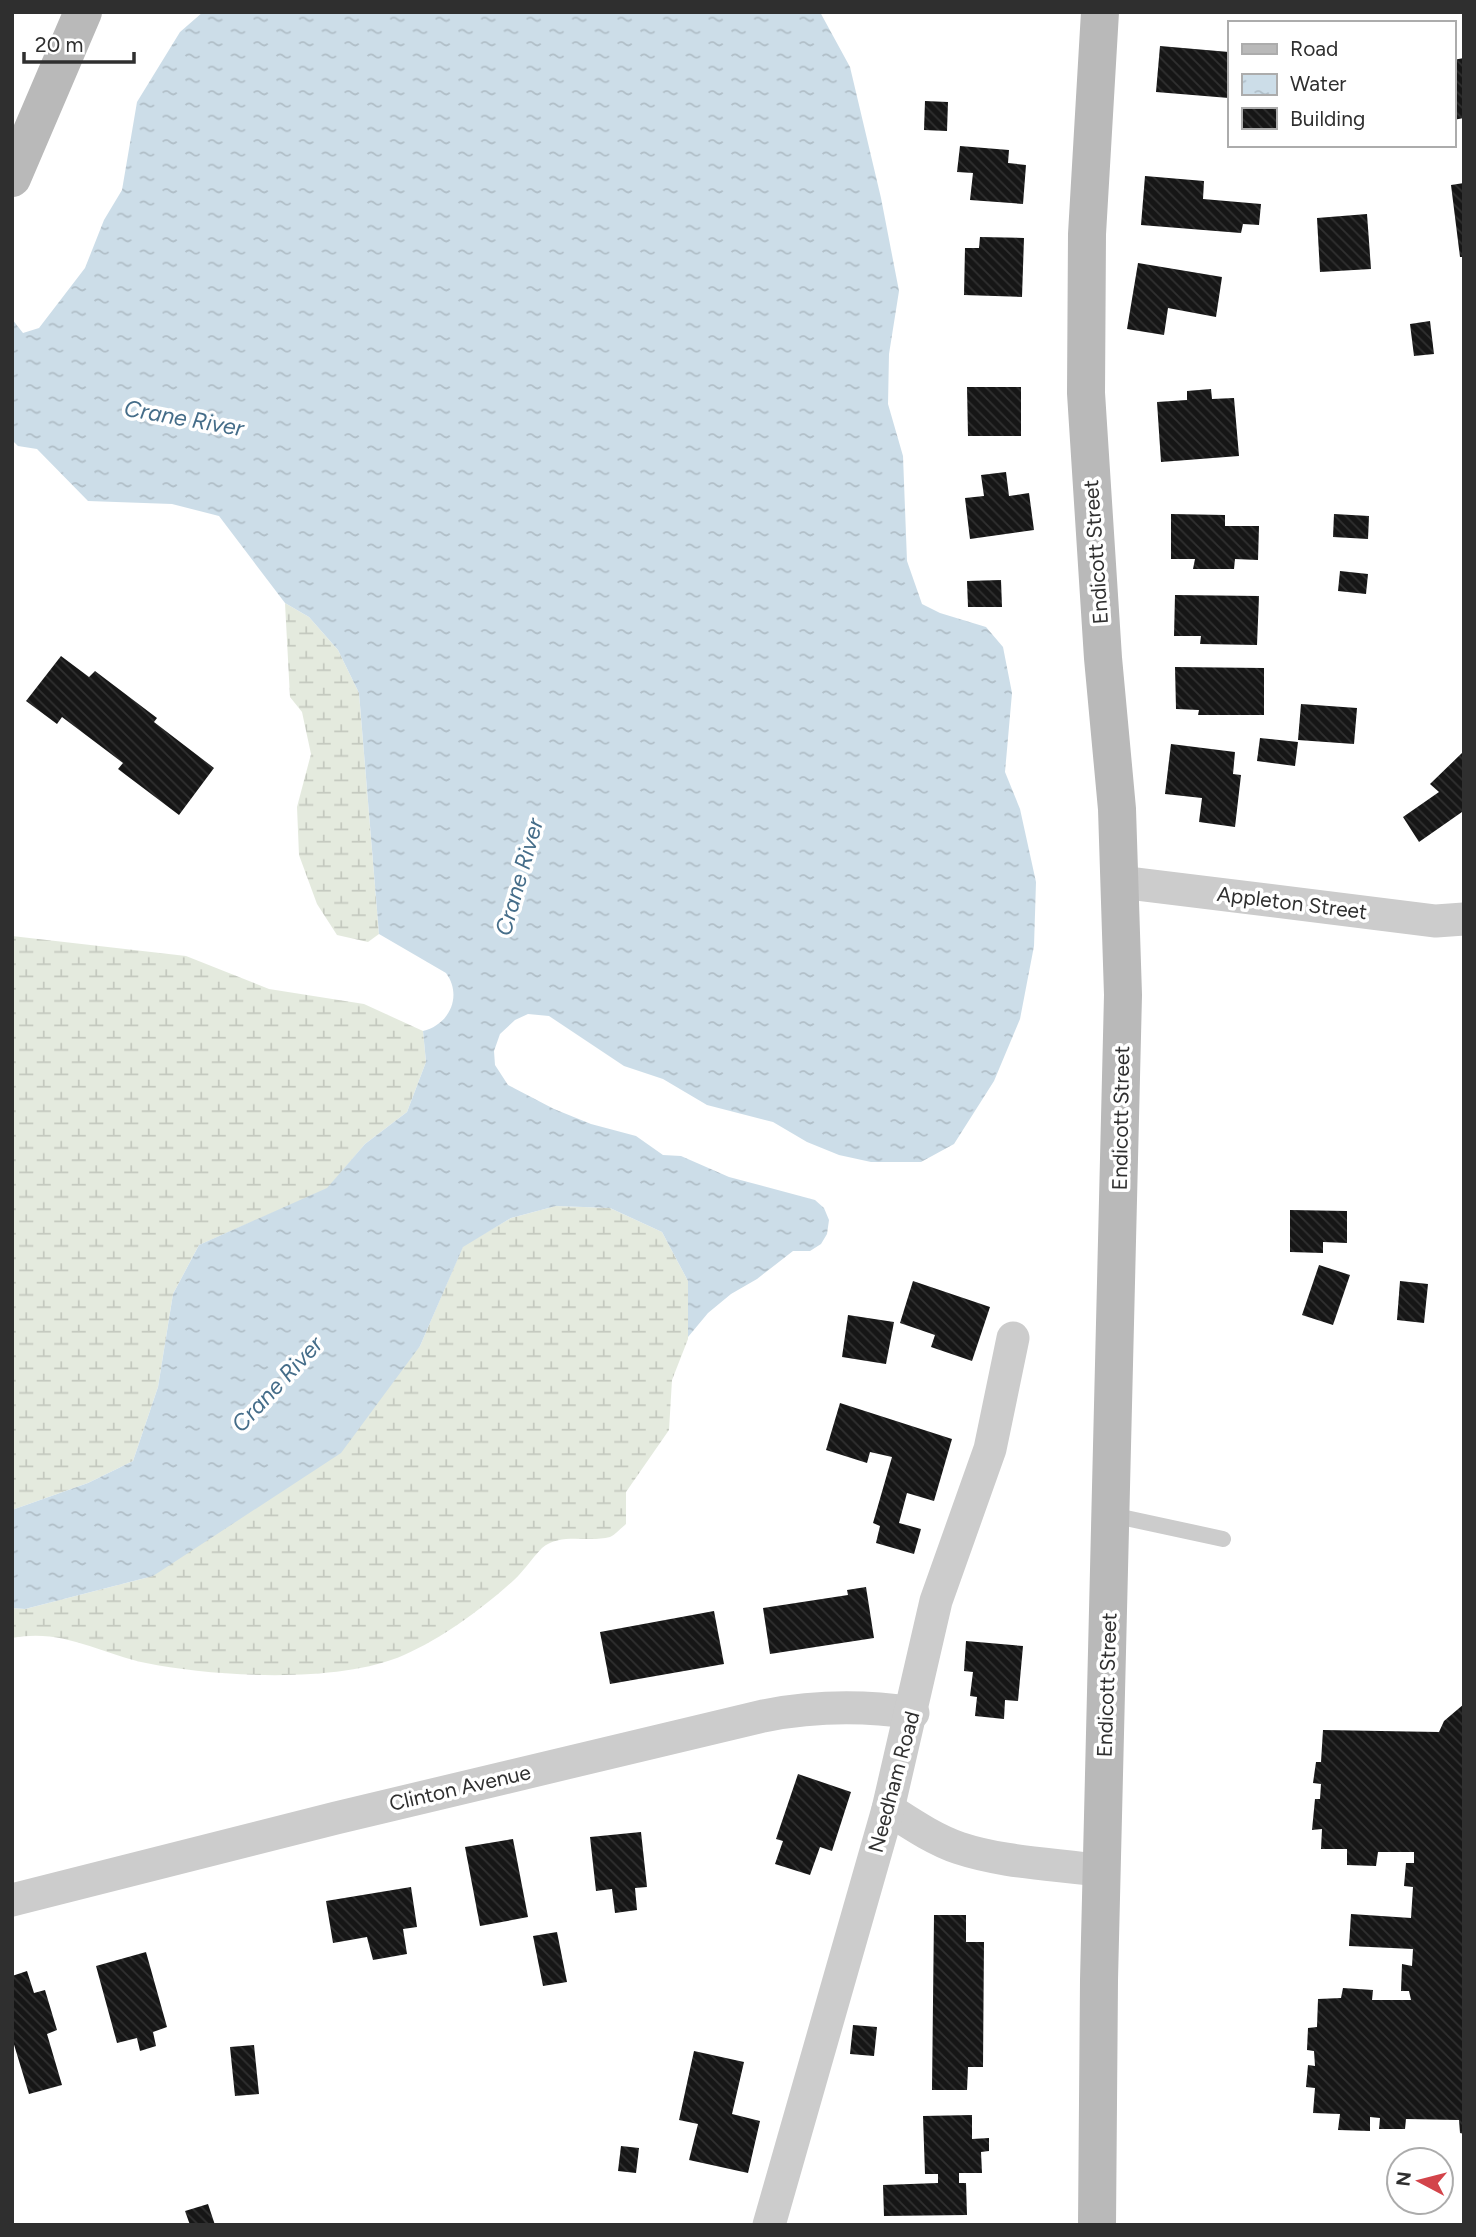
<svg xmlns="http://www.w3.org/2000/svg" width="1476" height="2237" font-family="Figtree,sans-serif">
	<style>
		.wetland { fill: url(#wetland-marsh) }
		.water { fill: url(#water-ripples) }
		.building { fill: url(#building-back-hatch) }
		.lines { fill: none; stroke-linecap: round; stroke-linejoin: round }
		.lane { stroke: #ccc; stroke-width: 16 }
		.street { stroke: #ccc; stroke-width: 33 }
		.secondary { stroke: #b9b9b9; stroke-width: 38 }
		.labels { text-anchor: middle; stroke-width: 7; stroke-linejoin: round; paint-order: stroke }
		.street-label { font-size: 21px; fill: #2f2f2f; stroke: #fff }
		.water-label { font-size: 23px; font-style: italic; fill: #456d89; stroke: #fff }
	</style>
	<defs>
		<pattern id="wetland-marsh" width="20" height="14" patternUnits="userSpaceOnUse" patternTransform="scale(1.75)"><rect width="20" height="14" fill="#e4eade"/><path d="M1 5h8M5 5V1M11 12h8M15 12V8" fill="none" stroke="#c4c9bf"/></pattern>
		<pattern id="water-ripples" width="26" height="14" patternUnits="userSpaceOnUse" patternTransform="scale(1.75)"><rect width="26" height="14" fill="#ccdde8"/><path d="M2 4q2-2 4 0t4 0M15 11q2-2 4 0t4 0" fill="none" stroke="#b0bec7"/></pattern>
		<pattern id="building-back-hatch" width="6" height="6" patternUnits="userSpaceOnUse" patternTransform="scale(1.75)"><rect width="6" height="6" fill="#161616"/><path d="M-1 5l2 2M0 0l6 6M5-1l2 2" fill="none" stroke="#303030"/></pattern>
	</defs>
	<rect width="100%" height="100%" fill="#fff"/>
	<g class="wetland">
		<polygon points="285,603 309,617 338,650 359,693 379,934 368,942 337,935 317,904 299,855 297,807 311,754 302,712 290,697"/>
		<polygon points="12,936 186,956 269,989 364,1004 423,1031 426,1062 407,1112 365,1144 327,1189 199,1245 173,1294 158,1387 133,1461 88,1483 12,1510"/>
		<path d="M556 1206 610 1208 662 1232 688 1281V1339L672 1380 669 1430 626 1492V1524C621 1528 615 1535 610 1537 588 1543 561 1532 542 1548 532 1558 524 1571 514 1580 482 1609 443 1638 404 1655 339 1684 215 1677 146 1663 99 1653 62 1628 12 1638V1608L25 1609 153 1576 420 1346 463 1246 511 1218Z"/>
	</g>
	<path class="water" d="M203 12H820L850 67 881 198 899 291 889 354 888 404 903 456 907 561 922 604 940 613 986 627 1003 647 1012 693 1005 772 1020 809 1036 882 1034 946 1020 1019 994 1081 954 1144 921 1162H871L839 1155 807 1142 773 1122 707 1105 663 1079 624 1066 549 1016 528 1014 515 1020 500 1034 494 1051 495 1065 508 1085 554 1109 591 1124 636 1136 663 1155 681 1156 729 1177 815 1200 824 1208 829 1220 827 1234 821 1244 810 1251H793L757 1279 731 1294 708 1313 688 1337V1281L662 1232 610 1208 556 1206 511 1218 463 1247 420 1346 341 1453 153 1576 25 1609 12 1608V1510L88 1483 133 1461 158 1387 173 1294 199 1245 327 1188 365 1144 407 1112 426 1062 423 1031C449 1025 463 996 446 973L379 934 359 693 338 650 309 617 285 603 219 516 172 504 88 501 37 449 18 446 12 440V319L23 333 39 328 85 268 104 220 122 190 137 102 180 32Z"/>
	<g class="building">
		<polygon points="1160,46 1229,52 1229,98 1156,92"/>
		<polygon points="1464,58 1464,118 1453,120 1453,60"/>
		<polygon points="925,101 948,102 947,131 924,130"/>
		<polygon points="960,146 1009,150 1008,163 1026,165 1023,204 970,200 973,173 957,172"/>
		<polygon points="1145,176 1204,181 1203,199 1261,204 1259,225 1243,224 1241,233 1141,225"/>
		<polygon points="1464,183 1464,257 1460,257 1451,185"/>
		<polygon points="1367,214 1371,269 1320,272 1317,218"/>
		<polygon points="980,237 1024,238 1022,297 964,295 965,248 979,248"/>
		<polygon points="1138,263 1222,277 1216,317 1168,308 1164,335 1127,329"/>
		<polygon points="1430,321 1434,354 1414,356 1410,324"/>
		<polygon points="967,387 1021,387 1021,436 968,436"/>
		<polygon points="1211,389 1212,399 1234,398 1239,456 1161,462 1157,402 1187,400 1187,391"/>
		<polygon points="1006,472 1009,496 1029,493 1034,530 970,539 965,498 984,496 981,475"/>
		<polygon points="1171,514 1225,515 1225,526 1259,526 1258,560 1235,559 1234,569 1193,569 1195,559 1171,559"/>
		<polygon points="1334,514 1369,516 1368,539 1333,537"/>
		<polygon points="1340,571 1368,574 1366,594 1338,591"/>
		<polygon points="1001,580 1002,607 968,607 967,581"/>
		<polygon points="1175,595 1259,596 1257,645 1200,644 1201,636 1174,636"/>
		<polygon points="61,656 89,677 95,671 157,718 154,722 214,768 179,815 118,769 123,763 62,717 57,724 26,701"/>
		<polygon points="1175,667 1264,668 1264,715 1198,715 1199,710 1176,709"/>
		<polygon points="1301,704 1357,708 1354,744 1298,740"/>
		<polygon points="1260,738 1298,742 1295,766 1257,761"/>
		<polygon points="1171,744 1235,752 1233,774 1241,775 1235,827 1199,822 1202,798 1165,794"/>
		<polygon points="1464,751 1464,814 1462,812 1419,842 1403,817 1439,792 1430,784"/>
		<polygon points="1290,1210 1347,1211 1347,1243 1323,1242 1323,1253 1290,1252"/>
		<polygon points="1319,1265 1350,1275 1333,1325 1302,1315"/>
		<polygon points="913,1281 990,1307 972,1361 931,1347 935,1335 900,1323"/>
		<polygon points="1400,1281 1428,1284 1424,1323 1397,1320"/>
		<polygon points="848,1315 894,1322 886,1364 842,1357"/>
		<polygon points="840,1403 952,1439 934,1501 907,1493 899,1523 921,1529 914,1554 876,1543 880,1526 873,1523 892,1457 870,1452 867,1463 826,1450"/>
		<polygon points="866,1587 874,1638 770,1654 763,1608 848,1595 847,1590"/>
		<polygon points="714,1611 724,1664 610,1684 600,1632"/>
		<polygon points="966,1641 1023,1646 1018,1701 1005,1700 1004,1719 975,1716 977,1697 970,1696 973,1672 964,1671"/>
		<polygon points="1464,1704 1464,2134 1460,2133 1459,2120 1406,2119 1405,2129 1379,2129 1380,2118 1370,2117 1370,2131 1338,2130 1340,2114 1313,2113 1315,2088 1306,2087 1308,2065 1315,2066 1314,2051 1307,2050 1308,2028 1317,2027 1318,1999 1341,1998 1343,1988 1373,1990 1372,2000 1411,2000 1409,1991 1401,1991 1402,1964 1412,1966 1413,1949 1349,1946 1351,1914 1411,1918 1413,1887 1404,1886 1406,1863 1414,1863 1414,1852 1378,1852 1376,1866 1347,1865 1347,1849 1321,1849 1322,1829 1312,1830 1315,1799 1320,1799 1321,1784 1313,1783 1316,1762 1321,1762 1323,1730 1439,1732 1444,1721"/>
		<polygon points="798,1774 851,1792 832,1851 820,1847 810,1875 775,1864 783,1841 776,1839"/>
		<polygon points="641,1832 647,1887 635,1888 637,1910 615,1913 612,1889 596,1891 590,1837"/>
		<polygon points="513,1839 528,1917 480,1926 465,1847"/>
		<polygon points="411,1887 417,1927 403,1929 407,1954 373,1960 367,1937 333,1943 326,1901"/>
		<polygon points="934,1915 966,1915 966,1942 984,1942 983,2067 968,2067 967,2090 932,2090"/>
		<polygon points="557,1932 567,1982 543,1986 533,1936"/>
		<polygon points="146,1952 167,2027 153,2032 156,2046 140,2051 137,2038 117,2043 96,1966"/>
		<polygon points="27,1971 34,1993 45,1990 57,2030 47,2034 62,2085 29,2094 12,2038 12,1976"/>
		<polygon points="853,2025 877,2027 874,2056 850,2054"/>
		<polygon points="254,2045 259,2094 235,2096 230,2047"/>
		<polygon points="694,2051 744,2062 732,2114 760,2121 748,2173 689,2160 698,2124 679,2120"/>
		<polygon points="972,2115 972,2139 989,2138 989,2151 981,2152 982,2173 959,2173 959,2183 966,2183 967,2215 884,2216 883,2185 938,2183 938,2174 925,2174 923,2116"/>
		<polygon points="621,2146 639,2148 636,2173 618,2171"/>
		<polygon points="208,2204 215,2225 190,2225 185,2211"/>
	</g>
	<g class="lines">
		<polyline class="lane" points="1112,1515 1223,1539"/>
		<g class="street">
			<polyline points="1121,882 1436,921 1464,919"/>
			<path d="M888 1809C910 1823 933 1839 959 1848 1004 1863 1055 1864 1102 1871"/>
			<path d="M12 1900 336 1818 763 1716C814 1706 861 1705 913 1713"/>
			<polyline points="769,2225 888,1809 936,1601 990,1449 1013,1338"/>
		</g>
		<g class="secondary">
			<polyline points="12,178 83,12"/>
			<polyline points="1097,2225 1099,1980 1123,995 1117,809 1103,658 1086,393 1087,234 1100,12"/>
		</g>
	</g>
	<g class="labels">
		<g class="street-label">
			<text transform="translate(1096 552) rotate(-94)" y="7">Endicott Street</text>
			<text transform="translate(1292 903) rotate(7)" y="7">Appleton Street</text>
			<text transform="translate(1121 1118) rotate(-89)" y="7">Endicott Street</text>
			<text transform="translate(1107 1685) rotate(-88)" y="7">Endicott Street</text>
			<text transform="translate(894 1782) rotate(-75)" y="7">Needham Road</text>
			<text transform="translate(460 1788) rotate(-13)" y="7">Clinton Avenue</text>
		</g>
		<g class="water-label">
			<text transform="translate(184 418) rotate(10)" y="8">Crane River</text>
			<text transform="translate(519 877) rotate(-74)" y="8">Crane River</text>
			<text transform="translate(277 1384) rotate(-47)" y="8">Crane River</text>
		</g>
	</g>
	<rect width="1476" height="2237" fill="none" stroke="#2f2f2f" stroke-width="28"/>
	<rect x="1228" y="21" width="228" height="126" fill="#ffffff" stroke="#acacac" stroke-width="2"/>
	<rect x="1242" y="44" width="35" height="10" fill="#b9b9b9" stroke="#acacac" stroke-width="2"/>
	<text x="1290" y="56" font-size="21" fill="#2f2f2f">Road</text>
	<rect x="1242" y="74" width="35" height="21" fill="url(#water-ripples)" stroke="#acacac" stroke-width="2"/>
	<text x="1290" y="91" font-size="21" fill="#2f2f2f">Water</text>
	<rect x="1242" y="108" width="35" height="21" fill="url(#building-back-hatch)" stroke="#acacac" stroke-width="2"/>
	<text x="1290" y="126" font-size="21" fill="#2f2f2f">Building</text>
	<g transform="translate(1420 2181) rotate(277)"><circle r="33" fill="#ffffff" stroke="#acacac" stroke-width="2"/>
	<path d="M0-5L12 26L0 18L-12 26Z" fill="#d3444a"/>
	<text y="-10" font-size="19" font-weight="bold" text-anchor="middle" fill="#2f2f2f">N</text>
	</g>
	<path d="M24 52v10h110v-10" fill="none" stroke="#2f2f2f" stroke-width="3.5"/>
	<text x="35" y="52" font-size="21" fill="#2f2f2f" stroke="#ffffff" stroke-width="5" paint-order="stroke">20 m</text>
</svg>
